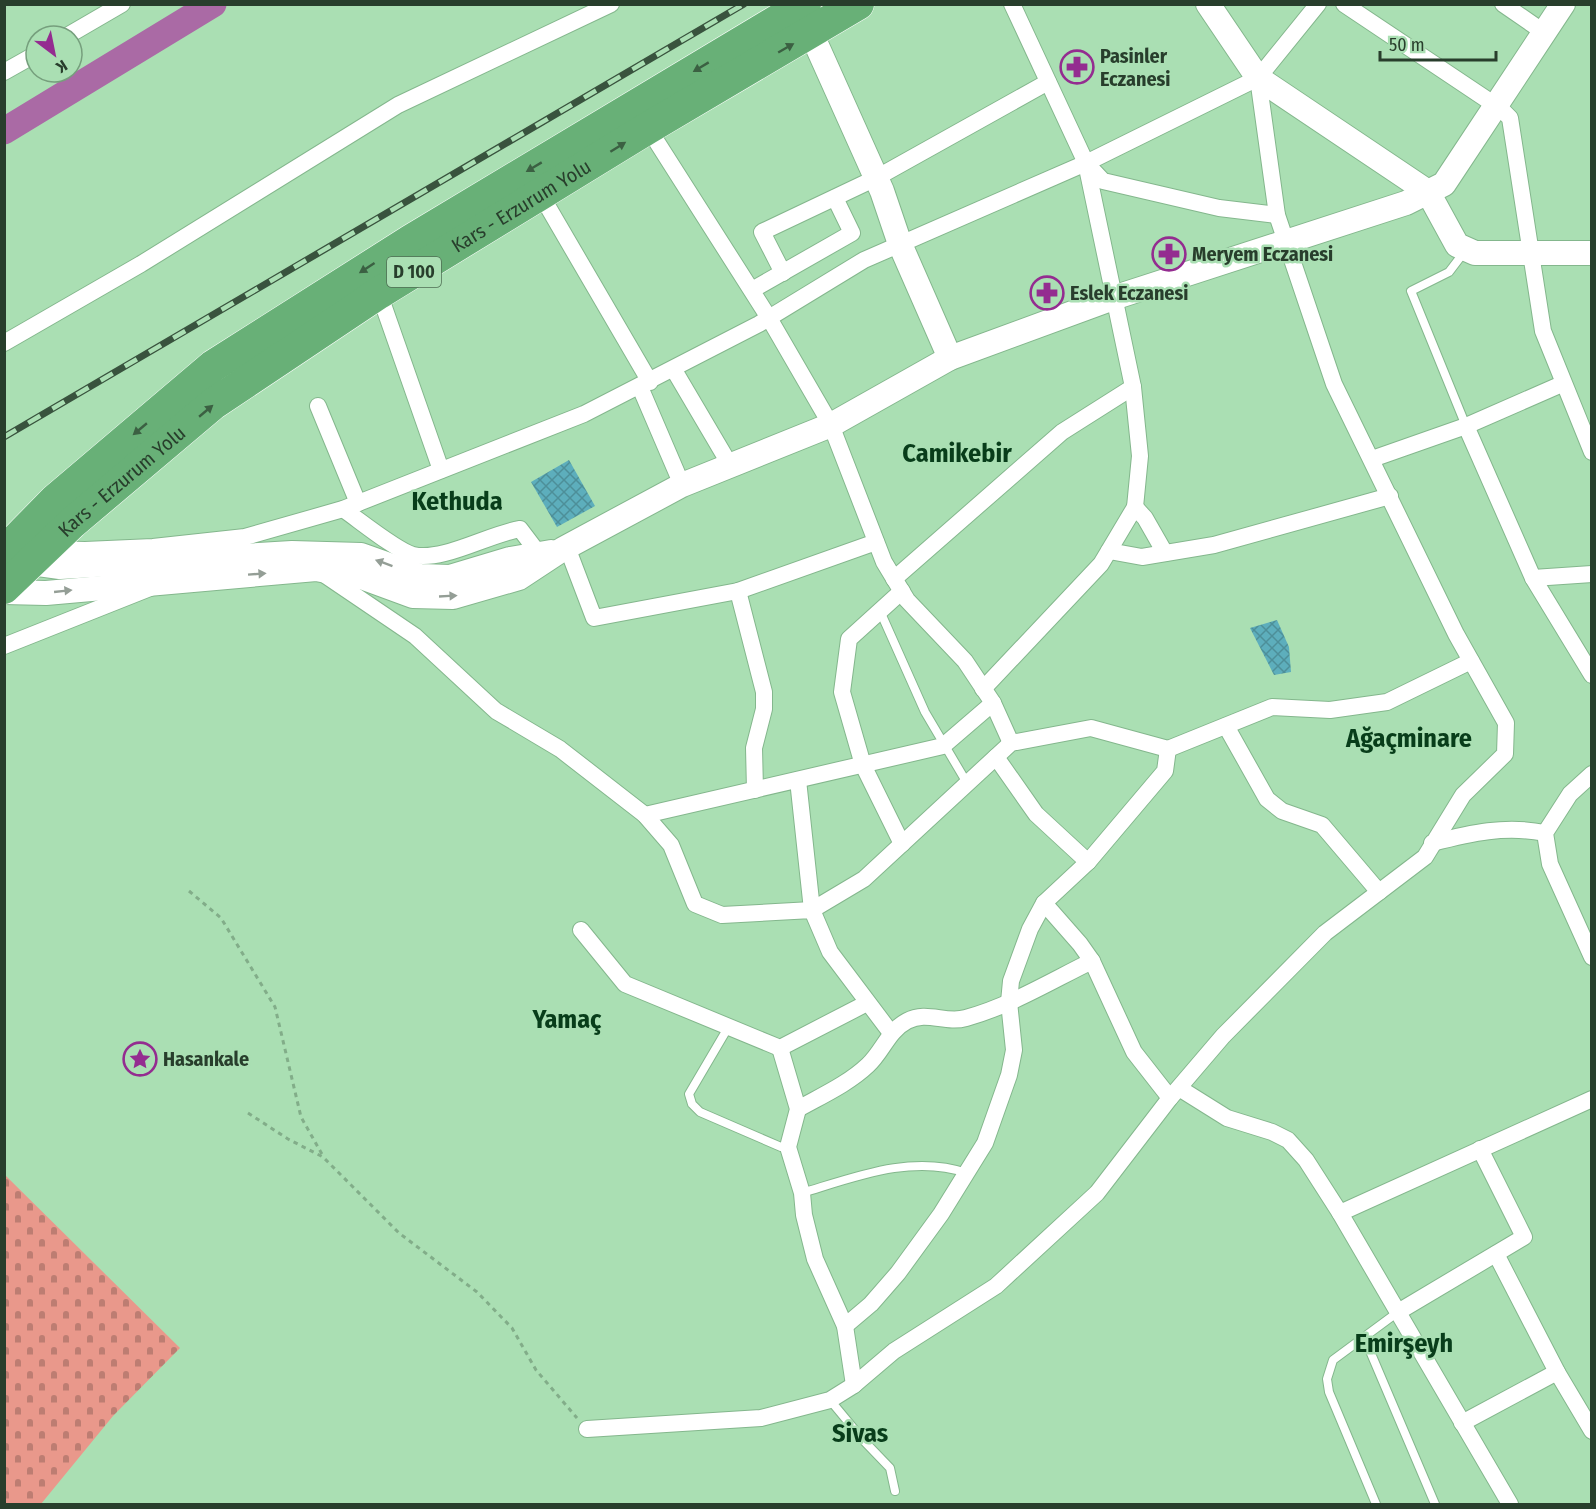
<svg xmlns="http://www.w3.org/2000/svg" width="1596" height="1509" font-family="'Fira Sans Condensed',sans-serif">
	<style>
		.cemetery { fill: url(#cemetery-stones) }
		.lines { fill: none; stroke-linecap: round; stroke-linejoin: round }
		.river { stroke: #aa6aa5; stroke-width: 27 }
		.building { fill: url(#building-cross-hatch) }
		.lane-casing { stroke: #84b78d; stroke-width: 10 }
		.street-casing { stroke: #84b78d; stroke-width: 18 }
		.secondary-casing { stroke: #84b78d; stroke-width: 26 }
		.highway-casing { stroke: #fff; stroke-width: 33 }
		.path { stroke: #82ad89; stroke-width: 3; stroke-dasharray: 4.5 4.5; stroke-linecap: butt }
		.lane { stroke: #fff; stroke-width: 8 }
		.street { stroke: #fff; stroke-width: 16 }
		.secondary { stroke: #fff; stroke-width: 24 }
		.highway { stroke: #68b077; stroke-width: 32 }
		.rail-casing { stroke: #39533e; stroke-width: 7 }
		.rail { stroke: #aadfb3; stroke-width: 4.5; stroke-dasharray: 14; stroke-linecap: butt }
		.oneway { fill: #3b6042 }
		.oneway2 { fill: #949e96 }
		.labels { text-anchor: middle; stroke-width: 5; stroke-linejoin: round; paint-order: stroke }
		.shield { fill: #aadfb3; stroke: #4f6e54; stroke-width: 1.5 }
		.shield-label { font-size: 18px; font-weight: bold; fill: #283e2c }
		.poi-label { font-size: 20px; font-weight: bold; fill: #283e2c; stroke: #aadfb3; text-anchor: start }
		.street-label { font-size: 20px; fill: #283e2c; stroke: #aadfb3 }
		.district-label { font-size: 26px; font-weight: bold; fill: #083d1a; stroke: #aadfb3 }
	</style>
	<defs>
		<pattern id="cemetery-stones" width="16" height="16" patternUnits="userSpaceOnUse" patternTransform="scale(1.5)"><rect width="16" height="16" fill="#e9988b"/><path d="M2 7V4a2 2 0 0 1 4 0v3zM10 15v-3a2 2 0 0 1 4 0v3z" fill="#bd7d72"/></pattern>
		<pattern id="building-cross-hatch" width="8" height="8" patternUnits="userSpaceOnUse" patternTransform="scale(1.5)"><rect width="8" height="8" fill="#5daebc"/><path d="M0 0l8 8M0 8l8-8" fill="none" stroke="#4d8f99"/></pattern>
	</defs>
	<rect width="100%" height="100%" fill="#aadfb3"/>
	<polygon class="cemetery" points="5,1175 180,1348 113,1416 41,1504 5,1504"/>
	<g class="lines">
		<polyline class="river" points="4,131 213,4"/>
	</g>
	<g class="building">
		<polygon points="569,460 595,506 557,527 531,482"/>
		<polygon points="1277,620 1289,647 1291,672 1274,675 1250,628"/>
	</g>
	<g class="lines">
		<defs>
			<g id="lane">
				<polyline points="1465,251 1449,272 1411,291 1466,426"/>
				<polyline points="880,611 925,712 967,783"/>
				<polyline points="729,1026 689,1094 692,1104 700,1112 781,1147 788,1147"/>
				<path d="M802 1193C855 1177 912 1154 967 1173"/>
				<polyline points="1364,1337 1435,1504"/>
				<polyline points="830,1400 864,1441 890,1468 895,1491"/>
				<polyline points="1376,1504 1329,1392 1327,1379 1333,1360 1398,1312"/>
			</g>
			<g id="street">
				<polyline points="1012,4 1086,163 1103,181 1219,208 1277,215"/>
				<polyline points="1344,4 1501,109 1510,118 1543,331 1592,452"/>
				<polyline points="1503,4 1545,33"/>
				<polyline points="67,36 122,4"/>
				<polyline points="4,72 36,54"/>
				<polyline points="648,128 769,318 831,425 884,562 907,600 965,661 993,703 1011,743"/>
				<polyline points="541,195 650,382"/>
				<polyline points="783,273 762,232 876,178 1048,82"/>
				<polyline points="752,290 852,233 835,198"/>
				<polyline points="379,293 441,470"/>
				<polyline points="4,343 141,264 398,105 611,4"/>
				<polyline points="674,370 730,465"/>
				<polyline points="640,387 682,485"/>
				<polyline points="318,406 358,503"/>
				<polyline points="1466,426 1533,578 1592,675"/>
				<polyline points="1372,459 1466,426 1562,384"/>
				<polyline points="1135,507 1145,518 1165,553"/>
				<path d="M343 509C359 520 397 551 413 555 443 562 489 534 520 529L539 554"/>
				<polyline points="567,547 594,618 738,591 876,542"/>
				<polyline points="46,549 85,550 153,547 245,537 343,509 584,414 759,324 864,260 1086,163 1258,78 1318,4"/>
				<polyline points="1109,551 1142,557 1214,545 1390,496"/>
				<polyline points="322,573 415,636 496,711 560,749 645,815 671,845 695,904 722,915 812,910 830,952 891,1033"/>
				<polyline points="1533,578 1592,574"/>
				<polyline points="894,579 1062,432 1133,387"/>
				<polyline points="738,591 764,692 764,709 754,748 755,790"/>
				<polyline points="4,646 150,588"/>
				<polyline points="983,689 1101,564 1135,507 1140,456 1133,387 1086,163"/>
				<polyline points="1226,726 1267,799 1282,811 1322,825 1379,892"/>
				<polyline points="996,757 1036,814 1088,862"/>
				<polyline points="1592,774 1570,794 1545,833 1550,864 1592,957"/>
				<polyline points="798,780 812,910 864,879 1011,743 1091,728 1168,749 1272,707 1330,710 1387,702 1471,661"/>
				<polyline points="645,815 943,746 993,703"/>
				<path d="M1432 843C1471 833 1505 825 1545 833"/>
				<polyline points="902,844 863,765 842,692 849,639 902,591"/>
				<polyline points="1044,903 1080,944 1092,961 1134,1052 1170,1098"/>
				<polyline points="581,930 625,984 780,1048 867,1003"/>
				<polyline points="780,1048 798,1109 788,1147 802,1193 804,1215 815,1259 845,1326 854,1385"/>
				<polyline points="1179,1088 1227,1118 1272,1132 1288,1140 1306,1160 1340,1213"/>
				<path d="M798 1109C821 1096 848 1084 868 1065 883 1051 888 1031 907 1021 927 1010 945 1024 966 1018 1010 1006 1051 981 1092 961"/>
				<polyline points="1496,1254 1557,1372 1592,1431"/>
				<polyline points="1398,1312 1524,1237 1480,1149"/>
				<polyline points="845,1326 871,1304 898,1273 941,1214 985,1143 1009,1075 1014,1050 1009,1002 1011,981 1030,929 1044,903 1088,862 1165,771 1168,749"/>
				<polyline points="1462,1423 1557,1372"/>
				<polyline points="587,1429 761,1418 830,1400 854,1385 894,1351 996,1286 1097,1193 1170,1098 1223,1036 1325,933 1425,857 1463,795 1505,754 1506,723 1456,634 1334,384 1277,215 1258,78"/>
				<polyline points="1510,1504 1340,1213 1592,1099"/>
			</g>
			<g id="secondary">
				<polyline points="1208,4 1258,78 1428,192 1457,245 1475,253 1592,253"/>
				<polyline points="804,17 882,191 900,244 950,358"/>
				<polyline points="20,555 31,563 60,567 292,553 361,555 420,576 450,577 510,559 551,552"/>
				<polyline points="4,592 46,593 316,569 364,578 413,596 453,597 519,578 563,549 682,485 831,425 950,358 1116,297 1406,203 1444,184 1563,4"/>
			</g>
			<g id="highway">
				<polyline points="4,552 55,500 213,366 410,241 805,4"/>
				<path id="s1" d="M4 588 72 523 213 404 379 293 648 128 858 4"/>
			</g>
		</defs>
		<use href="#lane" class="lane-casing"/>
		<use href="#street" class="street-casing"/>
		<use href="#secondary" class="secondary-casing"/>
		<use href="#highway" class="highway-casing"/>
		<g class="path">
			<polyline points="189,891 221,918 275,1007 301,1117 323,1156"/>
			<polyline points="248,1113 288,1139 323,1157 399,1233 477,1292 512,1328 536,1370 577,1418"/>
		</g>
		<use href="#lane" class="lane"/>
		<use href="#street" class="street"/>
		<use href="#secondary" class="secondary"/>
		<use href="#highway" class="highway"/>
		<defs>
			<polyline id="rail" points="4,437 744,4"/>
		</defs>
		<use href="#rail" class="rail-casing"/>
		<use href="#rail" class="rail"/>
	</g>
	<defs><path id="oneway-solid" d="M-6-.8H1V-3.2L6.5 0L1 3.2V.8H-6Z" transform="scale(1.5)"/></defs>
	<g class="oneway">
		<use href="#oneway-solid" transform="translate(786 48) rotate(-30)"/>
		<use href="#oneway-solid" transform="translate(701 67) rotate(149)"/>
		<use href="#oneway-solid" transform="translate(618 147) rotate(-32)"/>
		<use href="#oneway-solid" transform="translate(534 167) rotate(149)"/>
		<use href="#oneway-solid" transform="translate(367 268) rotate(147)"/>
		<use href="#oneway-solid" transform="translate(206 411) rotate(-40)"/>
		<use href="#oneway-solid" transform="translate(140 429) rotate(140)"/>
	</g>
	<g class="oneway2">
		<use href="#oneway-solid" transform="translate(384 563) rotate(-160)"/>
		<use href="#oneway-solid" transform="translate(257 574) rotate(-4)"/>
		<use href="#oneway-solid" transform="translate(63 591) rotate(-6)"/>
		<use href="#oneway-solid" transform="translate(448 596) rotate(-3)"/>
	</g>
	<defs>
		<symbol id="pharmacy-ring" viewBox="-11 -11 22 22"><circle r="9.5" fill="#aadfb3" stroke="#942c90" stroke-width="1.5"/><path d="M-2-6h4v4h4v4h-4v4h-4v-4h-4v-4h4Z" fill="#942c90"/></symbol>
		<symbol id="sight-ring" viewBox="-11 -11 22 22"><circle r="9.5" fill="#aadfb3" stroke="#942c90" stroke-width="1.5"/><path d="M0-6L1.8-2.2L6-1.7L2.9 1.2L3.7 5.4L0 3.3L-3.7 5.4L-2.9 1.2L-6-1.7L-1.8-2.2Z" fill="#942c90"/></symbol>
	</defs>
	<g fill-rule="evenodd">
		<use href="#pharmacy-ring" x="1058" y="48" width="38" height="38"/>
		<use href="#pharmacy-ring" x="1150" y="235" width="38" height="38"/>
		<use href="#pharmacy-ring" x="1028" y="274" width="38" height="38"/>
		<use href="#sight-ring" x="121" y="1040" width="38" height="38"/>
	</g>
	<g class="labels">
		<rect class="shield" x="387" y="257" width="54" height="30" rx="4.5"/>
		<g class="shield-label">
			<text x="414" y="278">D 100</text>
		</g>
		<g class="poi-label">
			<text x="1100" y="63">Pasinler<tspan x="1100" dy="23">Eczanesi</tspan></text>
			<text x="1192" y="261">Meryem Eczanesi</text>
			<text x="1070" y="300">Eslek Eczanesi</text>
			<text x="163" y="1066">Hasankale</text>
		</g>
		<g class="street-label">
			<text dy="7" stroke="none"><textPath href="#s1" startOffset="645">Kars - Erzurum Yolu</textPath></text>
			<text dy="7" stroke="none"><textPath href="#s1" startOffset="159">Kars - Erzurum Yolu</textPath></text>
		</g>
		<g class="district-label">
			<text x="957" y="462">Camikebir</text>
			<text x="457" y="510">Kethuda</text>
			<text x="1409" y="747">Ağaçminare</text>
			<text x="567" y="1028">Yamaç</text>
			<text x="1404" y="1352">Emirşeyh</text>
			<text x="860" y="1442">Sivas</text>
		</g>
	</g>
	<rect width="1596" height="1509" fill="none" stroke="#283e2c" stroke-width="12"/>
	<g transform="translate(54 54) rotate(148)"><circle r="28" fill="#aadfb3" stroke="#769f7d" stroke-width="1.5"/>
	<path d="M0-4.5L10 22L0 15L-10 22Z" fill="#942c90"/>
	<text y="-9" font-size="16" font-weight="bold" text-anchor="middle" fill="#283e2c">K</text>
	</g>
	<path d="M1380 51v9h116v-9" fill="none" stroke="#283e2c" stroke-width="3"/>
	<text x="1389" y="51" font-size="18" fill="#283e2c" stroke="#aadfb3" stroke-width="4.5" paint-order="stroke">50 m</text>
</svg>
